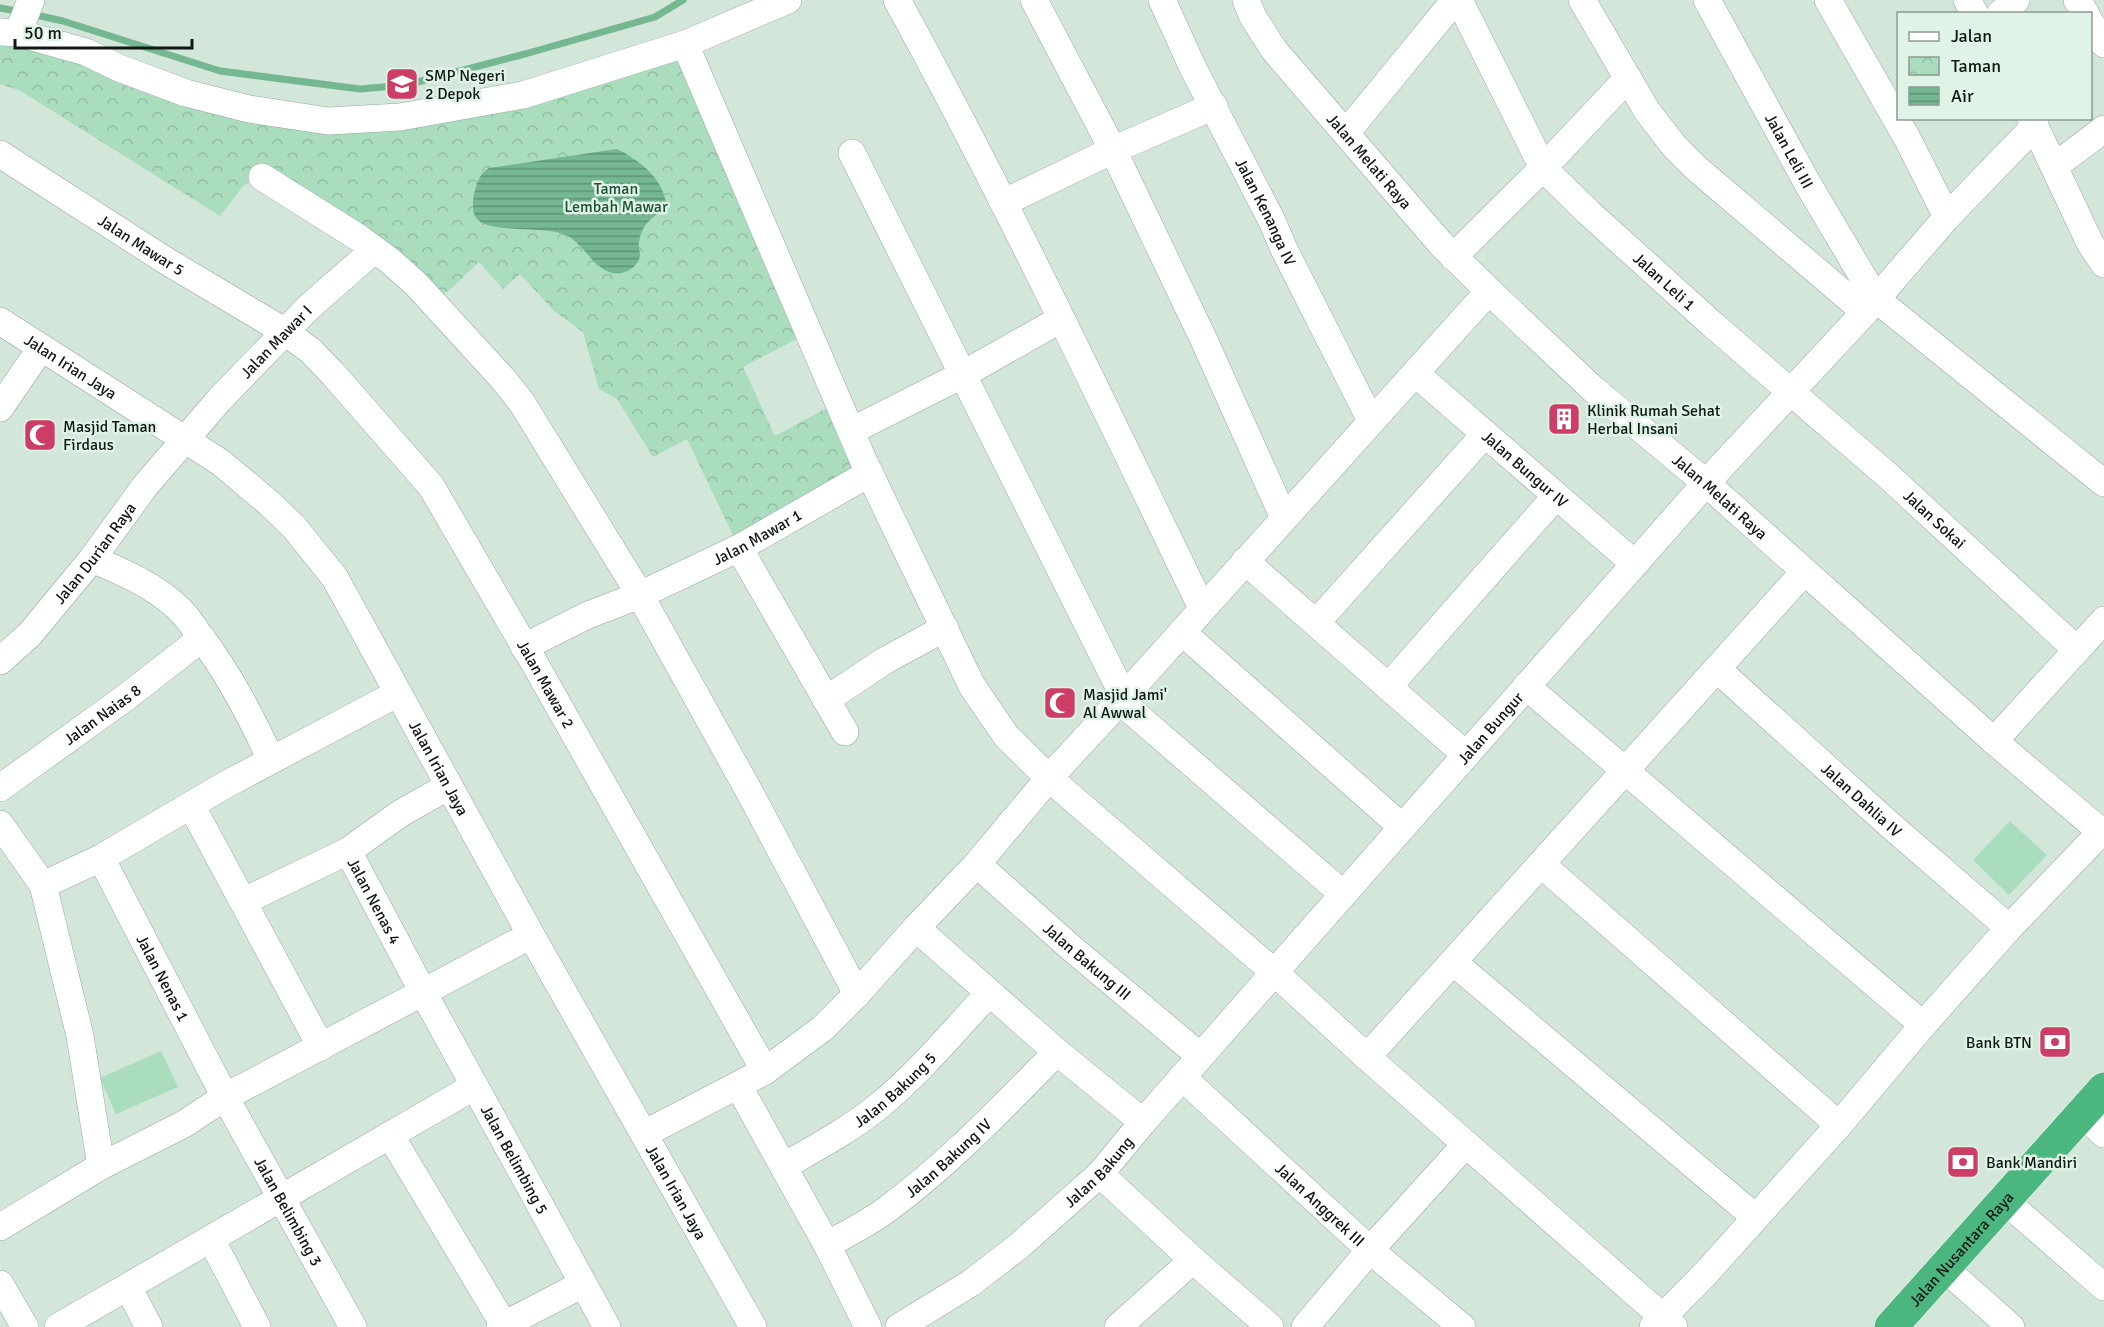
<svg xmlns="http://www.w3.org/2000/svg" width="2104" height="1327" font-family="Signika,sans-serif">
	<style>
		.park { fill: url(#park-crowns) }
		.pitch { fill: #aaddbe }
		.water { fill: url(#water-rules) }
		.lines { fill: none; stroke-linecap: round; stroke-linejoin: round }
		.stream { stroke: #74b791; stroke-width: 7 }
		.minor-casing { stroke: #96a99d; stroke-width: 28 }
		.highway-casing { stroke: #fff; stroke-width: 34 }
		.minor { stroke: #fff; stroke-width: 27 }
		.highway { stroke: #4cb67f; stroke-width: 33 }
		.labels { text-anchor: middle; stroke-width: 5; stroke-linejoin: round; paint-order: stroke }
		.poi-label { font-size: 16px; fill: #111814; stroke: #dff3e6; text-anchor: start }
		.street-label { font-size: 16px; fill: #111814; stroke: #dff3e6 }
		.park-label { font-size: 16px; fill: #1d5036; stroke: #dff3e6 }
	</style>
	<defs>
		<pattern id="park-crowns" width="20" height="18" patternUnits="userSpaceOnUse" patternTransform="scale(1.5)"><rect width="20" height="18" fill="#aaddbe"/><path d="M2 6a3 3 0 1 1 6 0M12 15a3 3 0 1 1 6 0" fill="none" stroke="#91bda2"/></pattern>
		<pattern id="water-rules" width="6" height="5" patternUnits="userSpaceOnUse" patternTransform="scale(1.5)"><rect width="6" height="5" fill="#74b791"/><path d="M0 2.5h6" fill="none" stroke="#5e9475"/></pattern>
	</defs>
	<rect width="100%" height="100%" fill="#d2e6d9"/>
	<polygon class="park" points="0,32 186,93 400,117 685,44 808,333 743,367 775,436 838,402 864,462 739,548 687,439 653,457 617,399 599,389 583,332 554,311 520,274 503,289 479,262 453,287 433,302 263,177 244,185 220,216 19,90 0,84"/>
	<g class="pitch">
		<polygon points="2010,821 2047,855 2009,895 1973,860"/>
		<polygon points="161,1051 178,1087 116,1114 100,1078"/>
	</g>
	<path class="water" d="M617 149C642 162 665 179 667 210 652 215 641 226 639 242 638 247 640 251 640 256 639 264 629 272 621 273 595 277 585 241 563 234 542 226 492 233 478 220 471 214 473 202 474 194 477 183 479 174 489 168Z"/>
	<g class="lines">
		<g class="stream">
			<polyline points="0,8 21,12"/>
			<polyline points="31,14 63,21 220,71 360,89 406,85 525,54 655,17 683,0"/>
		</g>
		<defs>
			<g id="minor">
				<path d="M897 0C1006 199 1103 404 1202 608"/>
				<polyline points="1034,0 1113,150 1203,338 1284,518"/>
				<path id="s1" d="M1162 0 1193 68 1272 221 1284 249 1371 421"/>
				<path id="s2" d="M1246 0 1253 17 1274 50 1441 244 1489 291 1593 389 1706 483 1994 741 2104 834"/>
				<path id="s3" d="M1459 0 1543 168 1588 212 1712 324 1886 474 2077 650"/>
				<polyline points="1582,0 1647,111 1674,146 1696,168 1865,312"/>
				<path id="s4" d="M1707 0 1809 186 1876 299 2104 483"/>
				<polyline points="1828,0 1907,138 1947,217"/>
				<polyline points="1967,0 1975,14"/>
				<polyline points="2077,0 2086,14"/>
				<polyline points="2000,14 2016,0"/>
				<polyline points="2090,22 2104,44"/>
				<polyline points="0,32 18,33 86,52 119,68 186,93 249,109 328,121 400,117 523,95 685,44 788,0"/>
				<polyline points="18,33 31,0"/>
				<polyline points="685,44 864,462 972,686 1007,737 1049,778 1274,972 1367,1057 1674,1327"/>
				<polyline points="2031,118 2090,243 2104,264"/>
				<polyline points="1346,133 1455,0"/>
				<polyline points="852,153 1124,697"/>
				<path id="s5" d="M0 154 168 262 284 331 311 351 334 375 431 486 536 666 765 1071"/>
				<polyline points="2055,166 2104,129"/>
				<polyline points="262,177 359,238 390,261 416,284 503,379 522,403 640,595 750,793 857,994"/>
				<polyline points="1003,203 1113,150 1214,106"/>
				<polyline points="1453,257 1543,168 1628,78"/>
				<path id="s6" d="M0 321 220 462 269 503 294 527 335 578 531 935 753 1327"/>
				<path id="s7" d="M1415 373 1635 564"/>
				<polyline points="0,408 41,348"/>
				<polyline points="851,431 962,375 1061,319"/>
				<polyline points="739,548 845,732"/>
				<path d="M92 559C123 572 156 586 180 610 186 616 192 624 197 632 227 670 251 716 271 760"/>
				<polyline points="1245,561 1466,755"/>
				<polyline points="1316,623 1485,434"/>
				<polyline points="1182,632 1402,827"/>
				<path id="s8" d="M524 647 588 615 640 595 739 548 870 473"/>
				<path id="s9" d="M0 661 30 634 92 559 145 486 220 399 309 307 374 250"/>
				<path id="s10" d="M1717 669 1890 825 2009 928"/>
				<polyline points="1526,686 1923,1025"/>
				<polyline points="1388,687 1556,496"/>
				<polyline points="826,700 884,661 945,628"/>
				<polyline points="1120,701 1343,894"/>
				<polyline points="1994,741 2104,620"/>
				<path id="s11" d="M0 788 125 698 202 638"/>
				<polyline points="191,805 321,1047"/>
				<polyline points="0,824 43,885 80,1036 101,1166"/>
				<polyline points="348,851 401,813 449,786"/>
				<path id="s12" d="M101 858 225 1097 353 1327"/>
				<path id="s13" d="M977 864 1069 946 1200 1056"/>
				<polyline points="1541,864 1839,1125"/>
				<polyline points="43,885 101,858 225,785 398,693"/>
				<path id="s14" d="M244 901 348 851 423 992 607 1327"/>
				<polyline points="916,928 1057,1052 1143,1122"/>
				<polyline points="1453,962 1755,1217"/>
				<polyline points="1367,1057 1804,572"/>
				<path id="s15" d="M1182 1077 1370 1250 1462 1327"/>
				<polyline points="738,1085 827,1245 868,1327"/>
				<polyline points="2082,1114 2104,1134"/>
				<polyline points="644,1134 765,1071 823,1028 857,994 916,928 977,864 1049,778 1120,701 1489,291"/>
				<polyline points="390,1135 504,1325"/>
				<path id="s16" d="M784 1166C817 1147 851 1129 880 1105 920 1072 954 1031 989 993"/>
				<polyline points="1100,1174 1193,1260 1270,1327"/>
				<polyline points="2004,1200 2104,1287"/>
				<polyline points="0,1227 101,1166 184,1124 225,1097 531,935"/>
				<polyline points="211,1239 257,1327"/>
				<path id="s17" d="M827 1245C848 1233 871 1222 890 1207 951 1162 1003 1106 1057 1052"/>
				<polyline points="1943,1267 2011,1327"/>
				<polyline points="0,1284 25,1327"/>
				<polyline points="128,1287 149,1327"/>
				<polyline points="58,1327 475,1086"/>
				<polyline points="500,1327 583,1284"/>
				<path id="s18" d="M899 1327 971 1283 1019 1246 1100 1174 1143 1122 1265 983 1706 483 1865 312 1947 217 2035 126"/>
				<polyline points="1118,1327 1193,1260"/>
				<polyline points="1305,1327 1370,1250 1466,1144"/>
				<polyline points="1653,1327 1706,1273 1839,1125 1923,1025 2009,928 2104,829"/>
			</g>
			<g id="highway">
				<path id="s19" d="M1891 1327 2104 1089"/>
			</g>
		</defs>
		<use href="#minor" class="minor-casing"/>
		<use href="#highway" class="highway-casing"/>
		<use href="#minor" class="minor"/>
		<use href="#highway" class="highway"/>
	</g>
	<defs>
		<symbol id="school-square" viewBox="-11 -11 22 22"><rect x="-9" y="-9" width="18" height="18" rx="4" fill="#cc3e66" stroke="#dff3e6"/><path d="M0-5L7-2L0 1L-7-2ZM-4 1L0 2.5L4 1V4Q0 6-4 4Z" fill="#fff"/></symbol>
		<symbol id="building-square" viewBox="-11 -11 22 22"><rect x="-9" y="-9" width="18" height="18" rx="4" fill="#cc3e66" stroke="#dff3e6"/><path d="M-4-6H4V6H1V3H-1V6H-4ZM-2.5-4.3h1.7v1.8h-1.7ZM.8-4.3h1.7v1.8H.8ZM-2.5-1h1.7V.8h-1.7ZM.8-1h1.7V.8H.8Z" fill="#fff"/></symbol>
		<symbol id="mosque-square" viewBox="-11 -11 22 22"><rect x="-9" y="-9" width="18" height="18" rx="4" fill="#cc3e66" stroke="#dff3e6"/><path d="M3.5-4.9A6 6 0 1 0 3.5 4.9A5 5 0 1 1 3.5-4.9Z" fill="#fff"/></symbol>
		<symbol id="bank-square" viewBox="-11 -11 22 22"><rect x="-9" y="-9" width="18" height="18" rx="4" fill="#cc3e66" stroke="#dff3e6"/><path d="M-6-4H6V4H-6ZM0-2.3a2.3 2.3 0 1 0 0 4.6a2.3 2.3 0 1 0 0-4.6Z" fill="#fff"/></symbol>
	</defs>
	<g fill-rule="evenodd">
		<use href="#school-square" x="383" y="65" width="38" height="38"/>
		<use href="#building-square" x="1545" y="400" width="38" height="38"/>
		<use href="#mosque-square" x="21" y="416" width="38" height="38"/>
		<use href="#mosque-square" x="1041" y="684" width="38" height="38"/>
		<use href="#bank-square" x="2036" y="1023" width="38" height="38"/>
		<use href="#bank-square" x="1944" y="1143" width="38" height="38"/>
	</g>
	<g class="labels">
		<g class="poi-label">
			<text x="425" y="81">SMP Negeri<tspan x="425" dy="18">2 Depok</tspan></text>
			<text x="1587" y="416">Klinik Rumah Sehat<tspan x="1587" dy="18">Herbal Insani</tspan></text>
			<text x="63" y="432">Masjid Taman<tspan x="63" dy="18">Firdaus</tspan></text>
			<text x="1083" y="700">Masjid Jami'<tspan x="1083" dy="18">Al Awwal</tspan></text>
			<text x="2032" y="1048" text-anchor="end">Bank BTN</text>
			<text x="1986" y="1168">Bank Mandiri</text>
		</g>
		<g class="street-label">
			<text dy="6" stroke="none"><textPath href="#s4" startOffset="172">Jalan Leli III</textPath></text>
			<text dy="6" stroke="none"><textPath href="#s2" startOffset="204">Jalan Melati Raya</textPath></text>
			<text dy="6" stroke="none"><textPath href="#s1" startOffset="236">Jalan Kenanga IV</textPath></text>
			<text dy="6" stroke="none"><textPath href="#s5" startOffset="168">Jalan Mawar 5</textPath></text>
			<text dy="6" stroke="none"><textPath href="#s3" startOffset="354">Jalan Leli 1</textPath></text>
			<text dy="6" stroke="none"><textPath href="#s9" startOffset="423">Jalan Mawar I</textPath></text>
			<text dy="6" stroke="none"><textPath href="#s6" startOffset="84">Jalan Irian Jaya</textPath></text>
			<text dy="6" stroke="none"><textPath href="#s7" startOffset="146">Jalan Bungur IV</textPath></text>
			<text dy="6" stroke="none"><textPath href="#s2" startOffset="690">Jalan Melati Raya</textPath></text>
			<text dy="6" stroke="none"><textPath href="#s3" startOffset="714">Jalan Sokai</textPath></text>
			<text dy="6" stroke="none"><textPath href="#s8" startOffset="258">Jalan Mawar 1</textPath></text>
			<text dy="6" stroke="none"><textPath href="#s9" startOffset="144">Jalan Durian Raya</textPath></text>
			<text dy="6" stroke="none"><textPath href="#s5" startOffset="778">Jalan Mawar 2</textPath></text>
			<text dy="6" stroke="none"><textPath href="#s11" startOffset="126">Jalan Naias 8</textPath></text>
			<text dy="6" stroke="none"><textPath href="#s18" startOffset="846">Jalan Bungur</textPath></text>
			<text dy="6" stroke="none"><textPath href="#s6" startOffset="642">Jalan Irian Jaya</textPath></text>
			<text dy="6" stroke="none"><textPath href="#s10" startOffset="195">Jalan Dahlia IV</textPath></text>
			<text dy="6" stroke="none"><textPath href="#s14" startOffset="172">Jalan Nenas 4</textPath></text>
			<text dy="6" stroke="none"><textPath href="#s13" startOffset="147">Jalan Bakung III</textPath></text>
			<text dy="6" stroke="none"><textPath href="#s12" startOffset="135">Jalan Nenas 1</textPath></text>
			<text dy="6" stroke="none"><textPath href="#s16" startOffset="135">Jalan Bakung 5</textPath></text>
			<text dy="6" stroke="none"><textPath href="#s17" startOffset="150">Jalan Bakung IV</textPath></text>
			<text dy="6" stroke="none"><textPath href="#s14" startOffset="466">Jalan Belimbing 5</textPath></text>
			<text dy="6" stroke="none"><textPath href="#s18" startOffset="254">Jalan Bakung</textPath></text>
			<text dy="6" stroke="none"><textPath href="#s6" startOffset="1128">Jalan Irian Jaya</textPath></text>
			<text dy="6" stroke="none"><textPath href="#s15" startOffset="188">Jalan Anggrek III</textPath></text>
			<text dy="6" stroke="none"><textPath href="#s12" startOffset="400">Jalan Belimbing 3</textPath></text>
			<text dy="6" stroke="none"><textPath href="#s19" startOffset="105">Jalan Nusantara Raya</textPath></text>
		</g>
		<g class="park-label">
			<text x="616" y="194">Taman<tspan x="616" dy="18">Lembah Mawar</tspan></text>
		</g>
	</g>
	<rect x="1897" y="12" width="195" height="108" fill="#dff3e6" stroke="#8d9b92" stroke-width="1.5"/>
	<rect x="1909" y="32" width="30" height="9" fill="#ffffff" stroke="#8d9b92" stroke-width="1.5"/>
	<text x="1951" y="42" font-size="18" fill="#111814">Jalan</text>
	<rect x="1909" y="57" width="30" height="18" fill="url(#park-crowns)" stroke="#8d9b92" stroke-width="1.5"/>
	<text x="1951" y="72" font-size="18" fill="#111814">Taman</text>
	<rect x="1909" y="87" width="30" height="18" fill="url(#water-rules)" stroke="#8d9b92" stroke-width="1.5"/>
	<text x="1951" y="102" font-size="18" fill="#111814">Air</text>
	<path d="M15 39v9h177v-9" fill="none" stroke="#111814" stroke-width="3"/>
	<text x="24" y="39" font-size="18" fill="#111814" stroke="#dff3e6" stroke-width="4.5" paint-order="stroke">50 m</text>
</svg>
